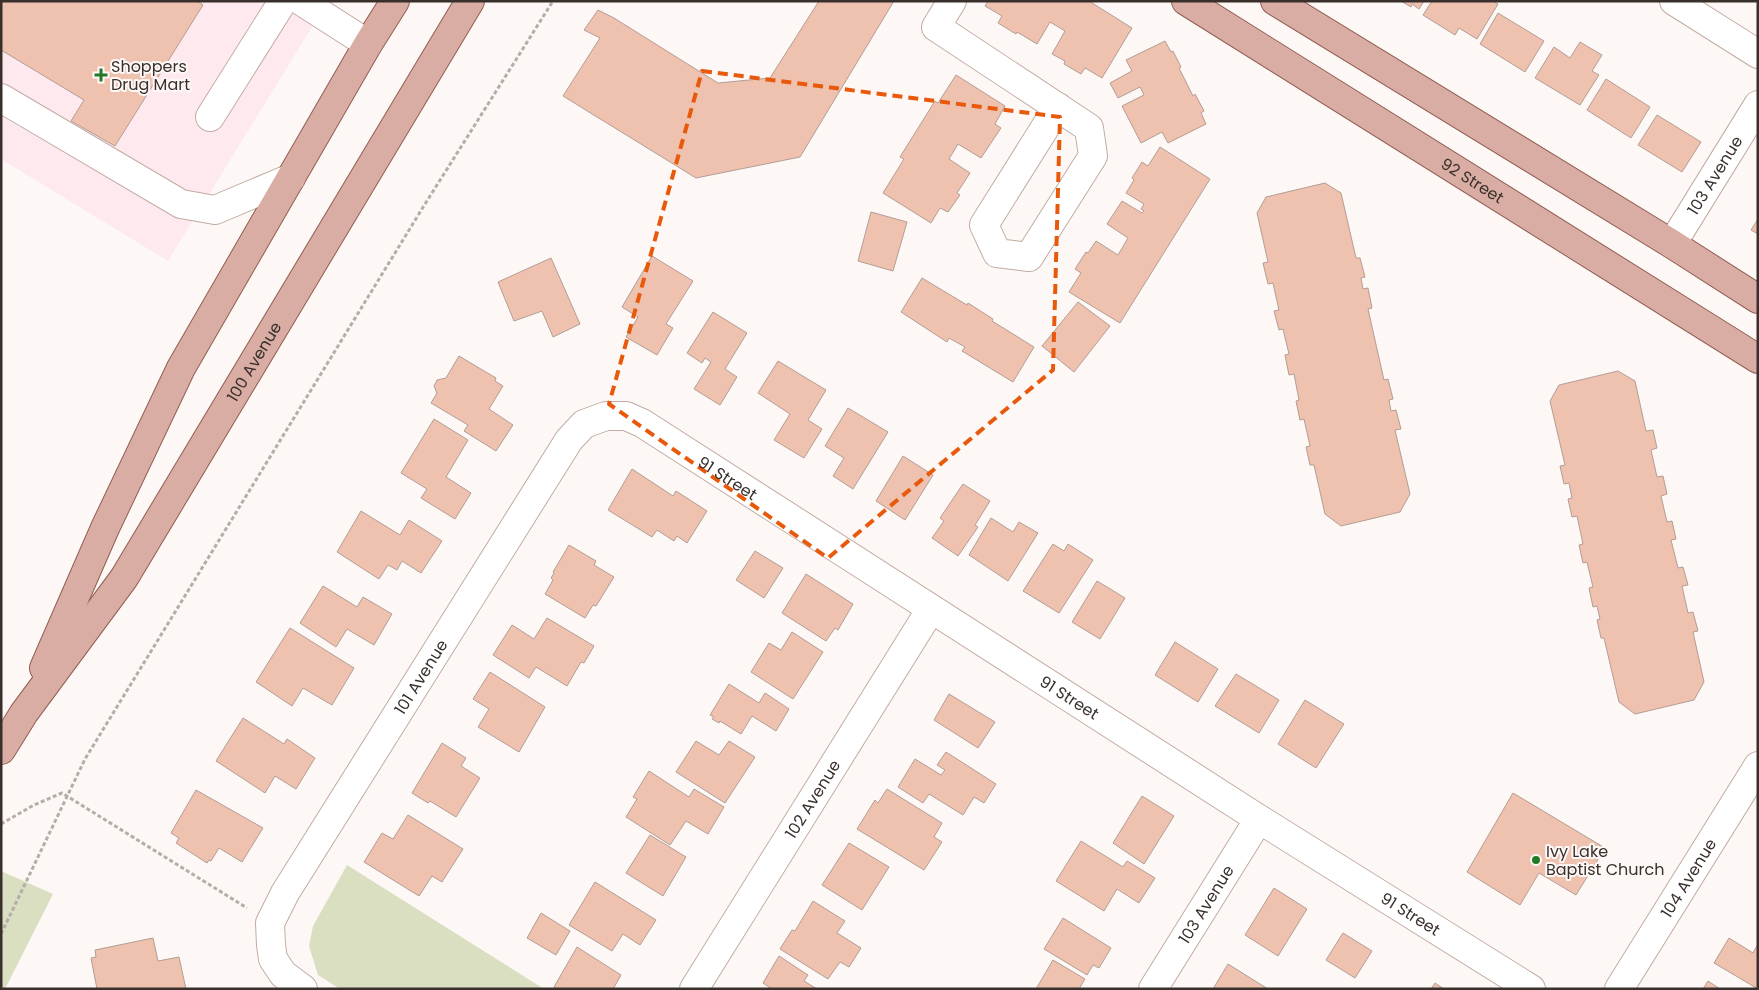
<svg xmlns="http://www.w3.org/2000/svg" width="1759" height="990" font-family="Poppins,sans-serif">
	<style>
		.commercial { fill: #fee9ee }
		.green { fill: #dadfc2 }
		.building { fill: #efc1af; stroke: #b39d95 }
		.lines { fill: none; stroke-linecap: round; stroke-linejoin: round }
		.minor-casing { stroke: #c2aca3; stroke-width: 30 }
		.major-casing { stroke: #915e52; stroke-width: 30 }
		.path { stroke: #b4adaa; stroke-width: 3; stroke-dasharray: 4 2.5; stroke-linecap: butt }
		.minor { stroke: #fff; stroke-width: 28 }
		.major { stroke: #daada4; stroke-width: 28 }
		.marked { fill: none; stroke: #e8590c; stroke-width: 4; stroke-dasharray: 10 6; stroke-linejoin: round }
		.poi-dot { fill: #227926; stroke: #fdf8f6; stroke-width: 2 }
		.labels { text-anchor: middle; stroke-width: 4; stroke-linejoin: round; paint-order: stroke }
		.poi-label { font-size: 16px; fill: #39302c; stroke: #fdf8f6; text-anchor: start }
		.street-label { font-size: 16px; fill: #39302c; stroke: #fdf8f6 }
	</style>
	<rect width="100%" height="100%" fill="#fdf8f6"/>
	<polygon class="commercial" points="1,1 328,1 168,261 1,159"/>
	<g class="green">
		<polygon points="347,865 544,989 340,989 318,975 309,946 313,926"/>
		<polygon points="1,871 53,894 5,989 1,989"/>
	</g>
	<g class="building">
		<polygon points="1,1 197,1 203,5 115,146 71,121 84,100 1,50"/>
		<polygon points="819,1 894,1 800,157 696,178 563,96 600,38 584,30 598,10 614,18 718,83 770,78"/>
		<polygon points="988,1 1089,1 1132,28 1102,78 1085,68 1081,74 1064,64 1065,61 1052,54 1065,31 1050,22 1037,44 1017,32 1016,34 998,23 1002,16 985,6"/>
		<polygon points="1401,1 1424,1 1419,9 1412,4 1411,7"/>
		<polygon points="1432,1 1493,1 1498,4 1477,39 1459,28 1455,35 1423,15"/>
		<polygon points="1498,13 1544,41 1525,72 1480,44"/>
		<polygon points="1165,41 1171,52 1173,51 1181,67 1179,68 1193,96 1195,94 1204,111 1201,113 1206,124 1168,143 1162,132 1141,143 1122,106 1144,95 1140,87 1118,98 1110,83 1132,71 1126,60"/>
		<polygon points="1580,42 1602,55 1592,71 1599,75 1580,105 1535,78 1554,47 1570,58"/>
		<polygon points="956,75 1005,106 995,124 1001,128 981,158 958,144 949,159 970,173 957,193 960,195 948,212 940,208 931,223 883,193 904,159 900,157 935,101 938,103"/>
		<polygon points="1606,79 1650,107 1631,138 1587,110"/>
		<polygon points="1657,115 1701,142 1682,172 1638,145"/>
		<polygon points="1160,147 1210,179 1120,323 1069,292 1081,273 1075,269 1086,252 1088,253 1096,241 1118,255 1128,238 1107,224 1122,201 1142,213 1144,211 1141,209 1144,204 1126,193 1134,180 1132,178 1142,162 1148,166"/>
		<polygon points="1325,183 1341,193 1356,258 1360,258 1365,277 1361,278 1363,289 1368,288 1372,308 1368,309 1384,380 1388,379 1393,399 1389,400 1391,411 1396,410 1401,429 1395,430 1410,494 1400,512 1341,526 1325,514 1314,465 1310,465 1306,447 1310,446 1304,419 1300,420 1296,401 1299,400 1294,374 1289,375 1285,355 1289,354 1283,329 1279,330 1274,311 1279,310 1273,283 1268,284 1263,263 1268,262 1257,213 1266,197"/>
		<polygon points="871,212 907,222 893,271 858,261"/>
		<polygon points="1758,219 1758,234 1751,230"/>
		<polygon points="652,256 693,281 666,324 673,328 657,355 626,337 638,317 622,307"/>
		<polygon points="551,258 580,324 553,337 542,311 514,321 498,282"/>
		<polygon points="922,278 967,305 968,303 993,319 992,321 1034,347 1013,382 962,351 965,347 949,338 947,342 901,312"/>
		<polygon points="1078,302 1110,326 1074,372 1042,346"/>
		<polygon points="713,312 747,333 725,369 737,377 720,405 694,389 711,362 705,358 702,363 687,353"/>
		<polygon points="459,356 496,378 495,381 503,386 489,409 513,425 496,451 464,431 468,425 431,403 437,393 434,386 437,380 446,378"/>
		<polygon points="778,361 826,390 808,420 822,429 804,458 774,440 790,414 758,393"/>
		<polygon points="1618,371 1635,381 1646,431 1653,430 1657,448 1651,450 1657,477 1663,476 1667,494 1661,496 1667,522 1672,521 1676,539 1671,540 1678,568 1683,567 1688,585 1682,586 1688,613 1693,612 1698,631 1693,632 1704,682 1694,700 1635,714 1619,702 1604,638 1601,638 1597,620 1600,619 1597,606 1593,607 1589,588 1593,587 1587,562 1583,563 1579,545 1583,544 1577,516 1572,517 1568,499 1572,498 1569,483 1564,484 1560,466 1565,465 1550,401 1559,385"/>
		<polygon points="848,408 888,432 853,489 833,476 844,458 825,446"/>
		<polygon points="434,419 468,440 446,477 471,493 455,519 421,498 427,489 401,473"/>
		<polygon points="903,456 933,475 905,520 876,501"/>
		<polygon points="632,469 673,496 676,491 707,511 687,543 677,536 674,541 657,530 652,537 608,510"/>
		<polygon points="963,484 990,501 975,525 978,527 958,556 932,538 944,521 940,518"/>
		<polygon points="361,511 400,535 409,520 442,541 421,573 402,561 397,570 388,565 379,579 337,552"/>
		<polygon points="991,518 1013,532 1019,522 1038,533 1008,581 969,555"/>
		<polygon points="1053,544 1064,551 1068,544 1093,560 1059,613 1023,591"/>
		<polygon points="569,545 596,561 594,565 614,577 596,606 593,605 585,618 545,594 553,580 551,578 554,573 553,572"/>
		<polygon points="755,551 783,568 764,598 736,580"/>
		<polygon points="806,574 853,604 838,630 835,628 826,641 782,613"/>
		<polygon points="1097,581 1125,598 1100,639 1072,622"/>
		<polygon points="323,586 357,607 363,597 392,614 374,645 347,629 336,647 300,623"/>
		<polygon points="547,618 594,646 584,663 581,662 567,686 536,667 529,678 493,655 512,625 534,639"/>
		<polygon points="290,628 354,668 332,705 303,688 292,706 256,682"/>
		<polygon points="792,632 823,652 793,699 751,672 769,643 781,650"/>
		<polygon points="1175,642 1218,669 1198,702 1155,675"/>
		<polygon points="490,672 545,707 519,752 478,727 489,709 473,699"/>
		<polygon points="1236,674 1279,700 1259,733 1215,706"/>
		<polygon points="729,684 759,703 765,693 789,709 776,731 752,716 741,734 720,721 719,723 712,719 714,717 710,715"/>
		<polygon points="949,694 995,722 978,748 934,720"/>
		<polygon points="1305,700 1344,724 1316,768 1278,744"/>
		<polygon points="243,718 284,744 287,739 315,758 296,789 275,776 265,793 216,761"/>
		<polygon points="696,741 719,755 729,741 755,757 725,803 676,772"/>
		<polygon points="442,743 466,758 461,766 480,778 456,817 430,801 428,803 412,793"/>
		<polygon points="946,752 996,784 984,803 974,797 963,815 929,794 923,803 898,787 915,759 941,775 945,770 937,765"/>
		<polygon points="649,771 689,797 694,789 724,807 708,834 686,821 670,845 626,817 637,799 633,797"/>
		<polygon points="887,789 942,823 934,837 942,842 924,870 857,829 875,800 878,803"/>
		<polygon points="196,790 263,828 242,862 219,848 211,861 209,860 207,863 176,843 179,838 171,833"/>
		<polygon points="1513,793 1605,848 1576,895 1539,873 1520,905 1467,872"/>
		<polygon points="1142,796 1174,816 1144,864 1113,843"/>
		<polygon points="408,815 463,849 442,882 432,876 419,896 364,862 382,833 393,839"/>
		<polygon points="650,835 686,857 663,896 626,873"/>
		<polygon points="1081,841 1123,867 1127,861 1155,878 1139,903 1117,889 1104,911 1056,881"/>
		<polygon points="849,843 889,867 862,910 822,885"/>
		<polygon points="595,882 656,920 640,945 623,934 612,951 569,925"/>
		<polygon points="1274,888 1307,909 1278,956 1245,935"/>
		<polygon points="813,901 845,921 837,933 861,948 849,967 840,962 828,979 780,949 792,930 795,931"/>
		<polygon points="541,913 570,931 556,955 527,938"/>
		<polygon points="1063,918 1111,948 1099,968 1093,965 1087,975 1044,949"/>
		<polygon points="1343,933 1372,951 1355,978 1326,960"/>
		<polygon points="153,938 158,961 179,957 186,989 97,989 91,958 96,957 95,950"/>
		<polygon points="1729,938 1753,953 1758,944 1758,989 1714,963"/>
		<polygon points="577,947 621,975 613,989 558,989 554,987"/>
		<polygon points="779,956 808,975 804,981 817,989 772,989 763,983"/>
		<polygon points="1053,960 1085,979 1079,989 1036,989"/>
		<polygon points="1228,964 1268,989 1213,989"/>
		<polygon points="1708,981 1720,989 1703,989"/>
		<polygon points="1435,983 1444,989 1431,989"/>
	</g>
	<g class="lines">
		<defs>
			<g id="minor">
				<polyline points="301,1 368,44"/>
				<polyline points="952,1 936,27 1089,128 1093,156 1029,257 997,253 984,225 1058,107"/>
				<polyline points="1674,1 1758,54"/>
				<polyline points="1,98 181,204 215,210 291,178"/>
				<polyline points="210,117 283,1"/>
				<path id="s1" d="M1672 244 1758 105"/>
				<path id="s2" d="M303 989 283 974 273 959 271 945 270 923 285 893 569 440 584 424 606 416H626L642 423 1259 819 1531 989"/>
				<path id="s3" d="M694 989 931 609"/>
				<path id="s4" d="M1153 989 1259 819"/>
				<path id="s5" d="M1619 989 1758 766"/>
			</g>
			<g id="major">
				<path id="s6" d="M1186 1 1758 359"/>
				<polyline points="1275,1 1672,244 1758,299"/>
				<polyline points="44,668 105,528 181,368 368,44 395,1"/>
				<path id="s7" d="M1 750 24 713 124 578 470 1"/>
			</g>
		</defs>
		<use href="#minor" class="minor-casing"/>
		<use href="#major" class="major-casing"/>
		<g class="path">
			<polyline points="1,824 34,805 62,793 247,908"/>
			<polyline points="1,934 85,759 425,204 553,1"/>
		</g>
		<use href="#minor" class="minor"/>
		<use href="#major" class="major"/>
	</g>
	<path class="marked" d="M702 71 1060 117 1053 370 828 558 609 404Z"/>
	<g class="poi-dot">
		<path d="M98.5 67.5h5v5h5v5h-5v5h-5v-5h-5v-5h5z"/>
		<circle cx="1536" cy="860" r="5"/>
	</g>
	<g class="labels">
		<g class="poi-label">
			<text x="111" y="72">Shoppers<tspan x="111" dy="18">Drug Mart</tspan></text>
			<text x="1546" y="857">Ivy Lake<tspan x="1546" dy="18">Baptist Church</tspan></text>
		</g>
		<g class="street-label">
			<text dy="6" stroke="none"><textPath href="#s1" startOffset="81">103 Avenue</textPath></text>
			<text dy="6" stroke="none"><textPath href="#s6" startOffset="338">92 Street</textPath></text>
			<text dy="6" stroke="none"><textPath href="#s7" startOffset="464">100 Avenue</textPath></text>
			<text dy="6" stroke="none"><textPath href="#s2" startOffset="832">91 Street</textPath></text>
			<text dy="6" stroke="none"><textPath href="#s2" startOffset="368">101 Avenue</textPath></text>
			<text dy="6" stroke="none"><textPath href="#s2" startOffset="1238">91 Street</textPath></text>
			<text dy="6" stroke="none"><textPath href="#s3" startOffset="224">102 Avenue</textPath></text>
			<text dy="6" stroke="none"><textPath href="#s5" startOffset="131">104 Avenue</textPath></text>
			<text dy="6" stroke="none"><textPath href="#s4" startOffset="100">103 Avenue</textPath></text>
			<text dy="6" stroke="none"><textPath href="#s2" startOffset="1642">91 Street</textPath></text>
		</g>
	</g>
	<rect width="1759" height="990" fill="none" stroke="#39302c" stroke-width="5"/>
</svg>
